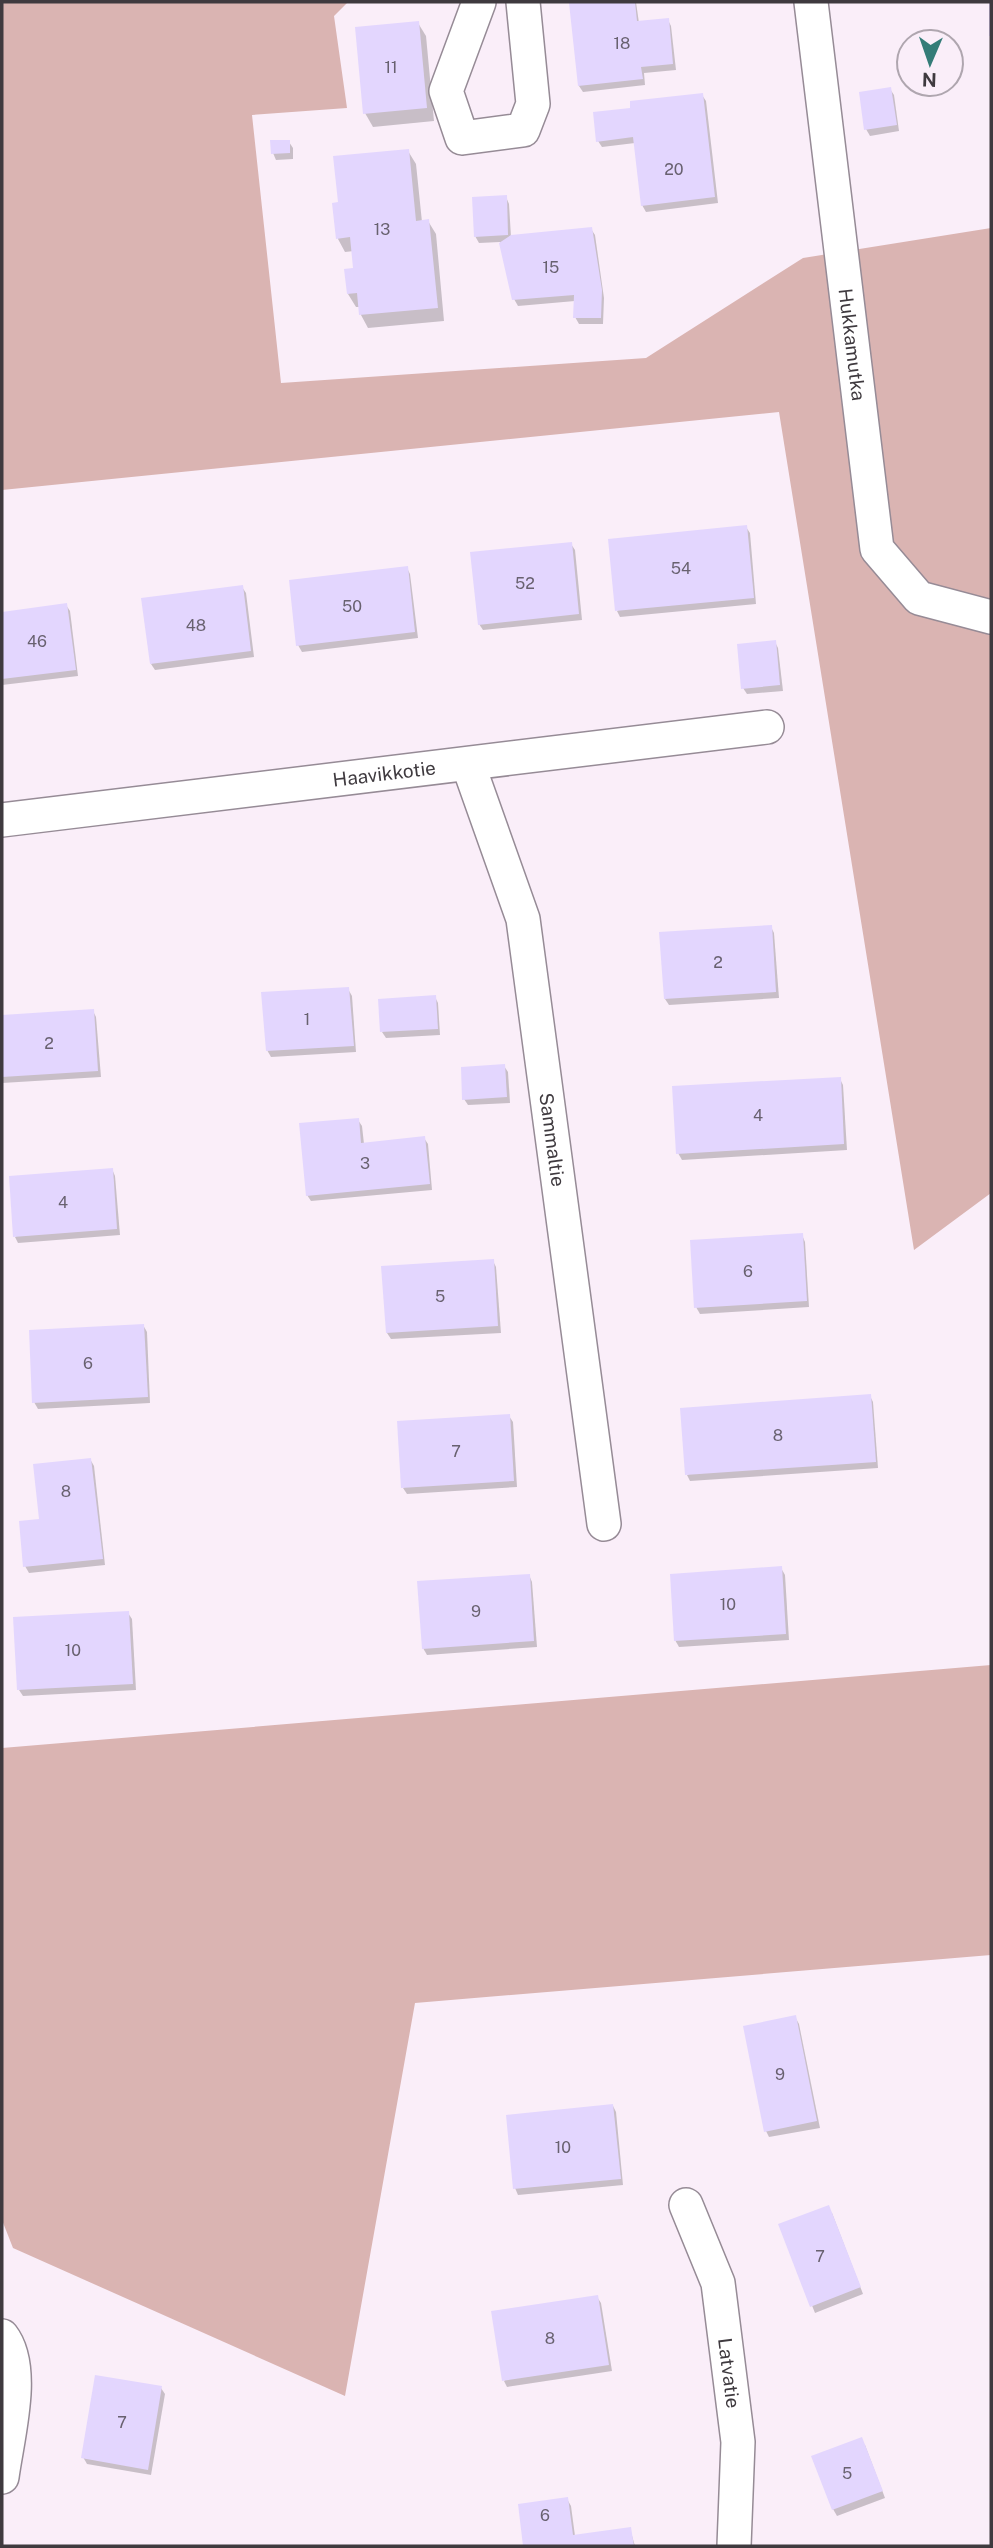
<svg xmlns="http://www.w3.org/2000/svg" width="993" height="2548" font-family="'Public Sans',sans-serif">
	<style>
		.green { fill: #dab4b2 }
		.shadow { fill: #0003 }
		.building { fill: #e3d6fe }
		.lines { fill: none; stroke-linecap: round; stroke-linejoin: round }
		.street-casing { stroke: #968b96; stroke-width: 36 }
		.street { stroke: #fff; stroke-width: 33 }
		.labels { text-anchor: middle; stroke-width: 6; stroke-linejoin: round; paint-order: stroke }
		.number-label { font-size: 16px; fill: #68616f }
		.street-label { font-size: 19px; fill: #3f3a3f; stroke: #faeef9 }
	</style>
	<rect width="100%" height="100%" fill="#faeef9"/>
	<g class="green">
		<polygon points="2,2 348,2 334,16 347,108 252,115 281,383 646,358 803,258 991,228 991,1193 914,1250 779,412 2,490"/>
		<polygon points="991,1665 991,1955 415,2003 345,2396 13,2248 2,2220 2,1748"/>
	</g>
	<g class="shadow">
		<polygon points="596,2 636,2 639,23 668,20 671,26 676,70 644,73 645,85 583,92 579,86 571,4"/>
		<polygon points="418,23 426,36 434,121 373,127 365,113"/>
		<polygon points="890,89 894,95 899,131 870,136 866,129"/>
		<polygon points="702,95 706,101 718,203 646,212 642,205 635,143 602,147 598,141 632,109"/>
		<polygon points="289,142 293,148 293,159 276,160 273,153"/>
		<polygon points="408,151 416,164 422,222 428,221 436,234 444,321 368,328 361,315 360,307 356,307 348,294 355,269 354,251 345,252 338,239 340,204"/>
		<polygon points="506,197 509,204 511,237 591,229 595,235 604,298 603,324 579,324 575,317 575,301 518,306 514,299 500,242 479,243 475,236"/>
		<polygon points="746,527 750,533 756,604 620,617 617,611"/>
		<polygon points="571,544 575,550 582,620 483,630 479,624"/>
		<polygon points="407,568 410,574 418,638 302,652 298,645"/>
		<polygon points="242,587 246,593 254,657 155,670 151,664"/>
		<polygon points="66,605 70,611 78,676 2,685 2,613"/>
		<polygon points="775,642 778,648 783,691 747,694 743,688"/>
		<polygon points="771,927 774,933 779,998 669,1005 665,999"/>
		<polygon points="348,989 352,996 356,1052 271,1057 267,1050"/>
		<polygon points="435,997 438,1003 440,1035 386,1038 382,1032"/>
		<polygon points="93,1011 96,1017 101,1077 2,1083 2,1016"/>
		<polygon points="504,1066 508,1072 510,1103 468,1105 464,1099"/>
		<polygon points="840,1079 843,1085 847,1150 682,1160 678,1153"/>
		<polygon points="358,1120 362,1126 364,1144 424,1138 428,1144 432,1190 311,1201 307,1195"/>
		<polygon points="112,1169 115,1176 120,1235 18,1243 15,1237"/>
		<polygon points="802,1235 805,1242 809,1307 700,1314 696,1307"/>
		<polygon points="493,1261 496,1267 501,1333 391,1339 387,1333 383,1268"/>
		<polygon points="143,1325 147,1332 150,1403 38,1409 34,1402"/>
		<polygon points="870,1396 873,1402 878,1468 690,1481 687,1475"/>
		<polygon points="509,1416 513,1422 517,1487 407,1494 403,1488"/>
		<polygon points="90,1459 94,1466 105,1565 29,1573 25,1566 41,1521"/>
		<polygon points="781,1568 785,1575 789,1640 679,1647 675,1640"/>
		<polygon points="529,1575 532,1582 537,1647 427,1655 423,1648"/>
		<polygon points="128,1613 132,1619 136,1690 23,1696 19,1690"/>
		<polygon points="795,2017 799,2024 820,2128 769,2137 766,2131"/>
		<polygon points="613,2106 616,2112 623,2185 518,2195 515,2188"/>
		<polygon points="832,2213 863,2294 815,2313 780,2225"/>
		<polygon points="597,2297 601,2303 612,2371 507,2387 504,2381"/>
		<polygon points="161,2388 165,2394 151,2475 87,2464 83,2457"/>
		<polygon points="865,2445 885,2498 837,2516 833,2509"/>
		<polygon points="567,2499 571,2506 575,2536 630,2529 635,2546 525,2546 520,2505"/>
	</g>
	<g class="building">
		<polygon points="635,2 637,21 669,18 673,64 641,67 643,79 578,86 569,3"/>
		<rect x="989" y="2" width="2" height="34"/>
		<polygon points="419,21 427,108 363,114 355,27"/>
		<polygon points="891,87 897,125 864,130 859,92"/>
		<polygon points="703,93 715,197 641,206 633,137 596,142 593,112 630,108 630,101"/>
		<polygon points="270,140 290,140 290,153 271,154"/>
		<polygon points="409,149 416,221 429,219 438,308 359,315 357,293 347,294 344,269 353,268 350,237 336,239 332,203 338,202 333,156"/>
		<polygon points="507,195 508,235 474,237 472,197"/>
		<polygon points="592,227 602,290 601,318 573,318 574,295 512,300 499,243 511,235"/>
		<polygon points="747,525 754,598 615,611 608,539"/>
		<polygon points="572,542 579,614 478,625 470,552"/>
		<polygon points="408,566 415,632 296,646 289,580"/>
		<polygon points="243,585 251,651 150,664 141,598"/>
		<polygon points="67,603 76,670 2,679 2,612"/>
		<polygon points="776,640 780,685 741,689 737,644"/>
		<polygon points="772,925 776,992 664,999 659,932"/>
		<polygon points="349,987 354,1046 266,1051 261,992"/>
		<polygon points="436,995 438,1029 380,1032 378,999"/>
		<polygon points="94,1009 98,1071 2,1077 2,1015"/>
		<polygon points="505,1064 507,1097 462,1100 461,1067"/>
		<polygon points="841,1077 844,1144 676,1154 672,1086"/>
		<polygon points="359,1118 361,1143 425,1136 430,1184 306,1196 299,1123"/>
		<polygon points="113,1168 117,1229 13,1237 9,1176"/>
		<polygon points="803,1233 807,1301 694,1308 690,1240"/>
		<polygon points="494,1259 498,1326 386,1333 381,1266"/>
		<polygon points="144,1324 148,1397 32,1403 29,1330"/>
		<polygon points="871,1394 876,1462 685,1475 680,1408"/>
		<polygon points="510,1414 514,1481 401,1488 397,1421"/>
		<polygon points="91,1458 103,1559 23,1567 19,1521 39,1519 33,1464"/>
		<polygon points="782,1566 786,1634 674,1641 670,1574"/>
		<polygon points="530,1574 534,1641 422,1649 417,1581"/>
		<polygon points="129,1611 133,1684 17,1690 13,1617"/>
		<polygon points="796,2015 817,2121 764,2132 743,2026"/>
		<polygon points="613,2104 621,2179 513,2189 506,2115"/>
		<polygon points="829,2205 861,2287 810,2307 778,2224"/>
		<polygon points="598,2295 609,2365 502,2381 491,2311"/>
		<polygon points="95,2375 162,2386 148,2470 81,2458"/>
		<polygon points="862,2437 883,2491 832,2510 811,2456"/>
		<polygon points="568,2497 573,2535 631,2527 634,2546 523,2546 518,2504"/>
	</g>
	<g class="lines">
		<defs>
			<g id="street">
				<polyline points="479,2 446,91 462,138 523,130 533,104 523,2"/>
				<path id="s1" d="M811 2 877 549 919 598 991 617"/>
				<path id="s2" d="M468 764 523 919 604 1524"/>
				<path id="s3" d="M2 820 767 727"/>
				<path id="s4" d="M686 2205 718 2283 738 2442 734 2546"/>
				<path d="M2 2336C27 2368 7 2438 2 2477"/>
			</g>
		</defs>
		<use href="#street" class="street-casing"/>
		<use href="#street" class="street"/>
	</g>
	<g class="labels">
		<g class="number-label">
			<text x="622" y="49">18</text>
			<text x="391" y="73">11</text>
			<text x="674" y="175">20</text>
			<text x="382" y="235">13</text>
			<text x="551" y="273">15</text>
			<text x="681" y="574">54</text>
			<text x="525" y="589">52</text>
			<text x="352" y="612">50</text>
			<text x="196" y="631">48</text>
			<text x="37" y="647">46</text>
			<text x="718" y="968">2</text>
			<text x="307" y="1025">1</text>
			<text x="49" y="1049">2</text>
			<text x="758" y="1121">4</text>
			<text x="365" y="1169">3</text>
			<text x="63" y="1208">4</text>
			<text x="748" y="1277">6</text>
			<text x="440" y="1302">5</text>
			<text x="88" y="1369">6</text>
			<text x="778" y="1441">8</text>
			<text x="456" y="1457">7</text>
			<text x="66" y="1497">8</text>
			<text x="728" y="1610">10</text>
			<text x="476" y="1617">9</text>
			<text x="73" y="1656">10</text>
			<text x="780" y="2080">9</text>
			<text x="563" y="2153">10</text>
			<text x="820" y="2262">7</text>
			<text x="550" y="2344">8</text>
			<text x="122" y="2428">7</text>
			<text x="847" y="2479">5</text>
			<text x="545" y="2521">6</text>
		</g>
		<g class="street-label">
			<text dy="7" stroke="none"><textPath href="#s1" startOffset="345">Hukkamutka</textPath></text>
			<text dy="7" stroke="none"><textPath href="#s3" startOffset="385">Haavikkotie</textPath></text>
			<text dy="7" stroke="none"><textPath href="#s2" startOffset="387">Sammaltie</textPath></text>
			<text dy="7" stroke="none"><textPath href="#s4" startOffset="175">Latvatie</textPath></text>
		</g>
	</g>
	<rect width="993" height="2548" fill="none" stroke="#3f3a3f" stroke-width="7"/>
	<g transform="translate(930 63) rotate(182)"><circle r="33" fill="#faeef9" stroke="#afa6af" stroke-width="2"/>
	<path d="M0-5L12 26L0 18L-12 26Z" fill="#347c78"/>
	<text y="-10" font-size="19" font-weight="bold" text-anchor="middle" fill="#3f3a3f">N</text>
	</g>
</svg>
